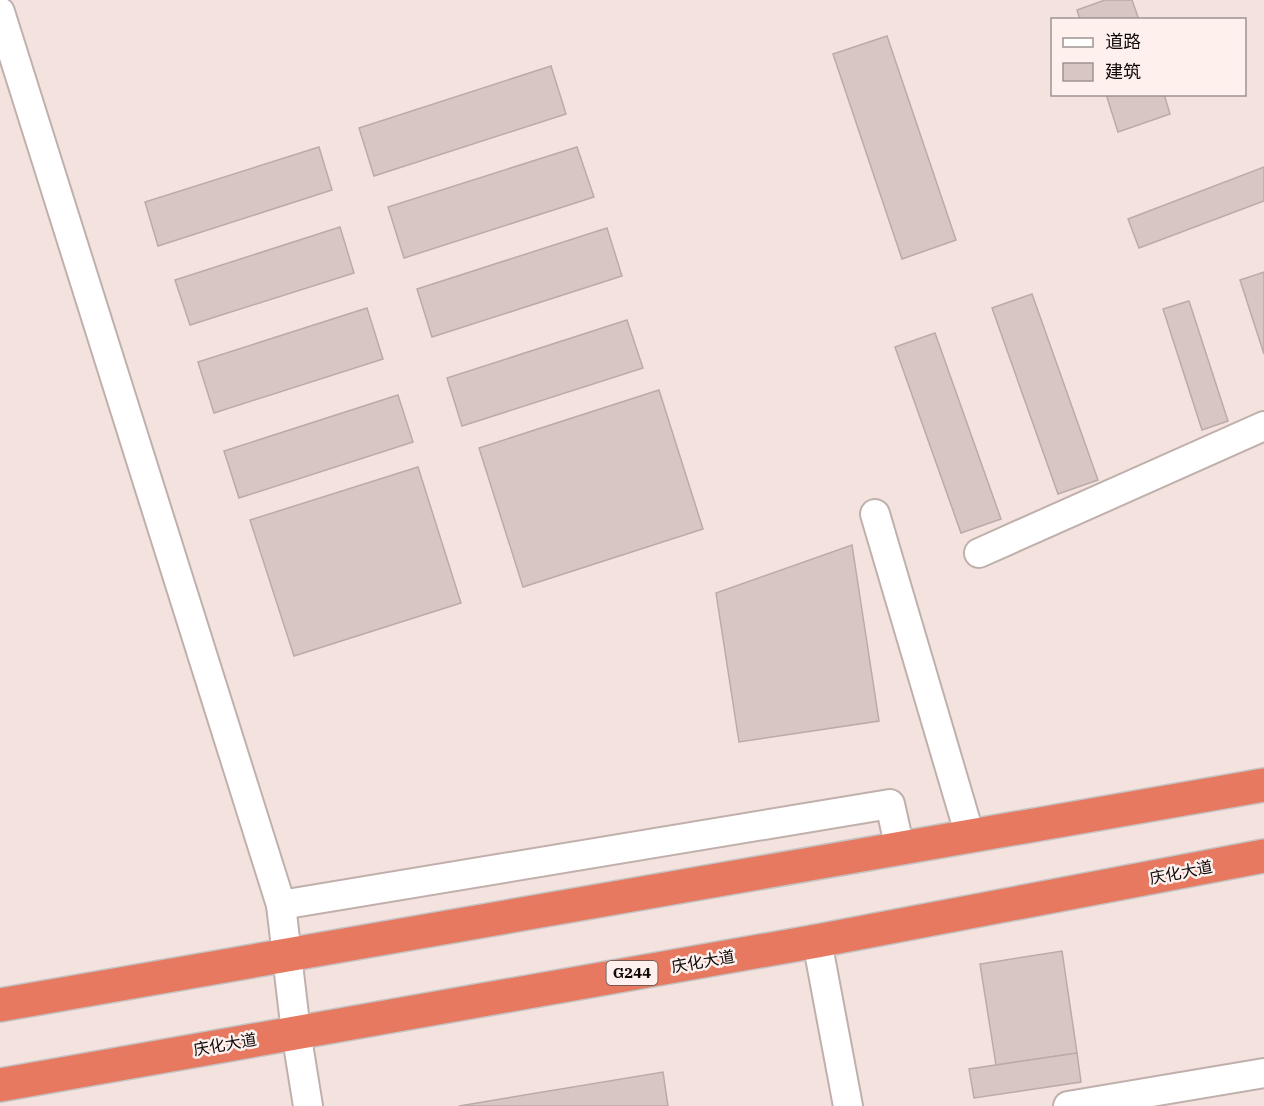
<svg xmlns="http://www.w3.org/2000/svg" width="1264" height="1106" font-family="'IBM Plex Serif','Noto Sans SC',serif">
	<style>
		.building { fill: #d7c6c2; stroke: #bbaba7; stroke-width: 1.5 }
		.lines { fill: none; stroke-linecap: round; stroke-linejoin: round }
		.minor-casing { stroke: #c0b0ac; stroke-width: 32 }
		.highway-casing { stroke: #c5c4c4; stroke-width: 36 }
		.minor { stroke: #fff; stroke-width: 28 }
		.highway { stroke: #e67960; stroke-width: 33 }
		.labels { text-anchor: middle; stroke-width: 5; stroke-linejoin: round; paint-order: stroke }
		.shield { fill: #fef0ed; stroke: #574f4d; stroke-width: 1.5 }
		.shield-label { font-size: 15px; font-weight: bold; fill: #0f0a09 }
		.street-label { font-size: 16px; fill: #0f0a09; stroke: #fef0ed }
	</style>
	<rect width="100%" height="100%" fill="#f3e2de"/>
	<g class="building">
		<polygon points="1105,0 1132,0 1139,20 1080,20 1077,10"/>
		<polygon points="887,36 956,240 902,259 833,54"/>
		<polygon points="551,66 566,114 374,176 359,128"/>
		<polygon points="1106,94 1164,94 1170,114 1118,132"/>
		<polygon points="319,147 332,190 158,246 145,202"/>
		<polygon points="577,147 594,197 404,258 388,207"/>
		<polygon points="1264,167 1264,201 1139,248 1128,219"/>
		<polygon points="340,227 354,273 190,325 175,280"/>
		<polygon points="607,228 622,276 432,337 417,289"/>
		<polygon points="1264,272 1264,354 1240,280"/>
		<polygon points="1032,294 1098,480 1058,494 992,308"/>
		<polygon points="1189,301 1228,421 1202,430 1163,309"/>
		<polygon points="367,308 383,359 214,413 198,362"/>
		<polygon points="627,320 643,368 462,426 447,378"/>
		<polygon points="935,333 1001,519 961,533 895,347"/>
		<polygon points="659,390 703,529 523,587 479,448"/>
		<polygon points="398,395 413,442 239,498 224,451"/>
		<polygon points="418,467 461,603 294,656 250,520"/>
		<polygon points="852,545 879,721 739,742 716,593"/>
		<polygon points="1062,951 1077,1053 996,1065 980,964"/>
		<polygon points="1077,1053 1081,1082 974,1098 969,1069"/>
		<polygon points="663,1072 668,1106 459,1106"/>
	</g>
	<g class="lines">
		<defs>
			<g id="minor">
				<polyline points="0,12 281,905 296,1032 308,1106"/>
				<polyline points="875,514 970,836"/>
				<polyline points="979,553 1264,426"/>
				<polyline points="281,905 890,804 900,849"/>
				<polyline points="817,941 848,1106"/>
				<polyline points="1068,1106 1264,1073"/>
			</g>
			<g id="highway">
				<polyline points="0,1005 1264,785"/>
				<polyline points="0,1085 817,941 1264,856"/>
			</g>
		</defs>
		<use href="#minor" class="minor-casing"/>
		<use href="#highway" class="highway-casing"/>
		<use href="#minor" class="minor"/>
		<use href="#highway" class="highway"/>
	</g>
	<g class="labels">
		<rect class="shield" x="606.5" y="961" width="51" height="24" rx="4.5"/>
		<g class="shield-label">
			<text x="632" y="978">G244</text>
		</g>
		<g class="street-label">
			<text transform="translate(1181 872) rotate(-11)" y="6">庆化大道</text>
			<text transform="translate(703 961) rotate(-10)" y="6">庆化大道</text>
			<text transform="translate(225 1044) rotate(-10)" y="6">庆化大道</text>
		</g>
	</g>
	<rect x="1051" y="18" width="195" height="78" fill="#fef0ed" stroke="#9e9492" stroke-width="1.5"/>
	<rect x="1063" y="38" width="30" height="9" fill="#ffffff" stroke="#9e9492" stroke-width="1.5"/>
	<text x="1105" y="48" font-size="18" fill="#0f0a09">道路</text>
	<rect x="1063" y="63" width="30" height="18" fill="#d7c6c2" stroke="#9e9492" stroke-width="1.5"/>
	<text x="1105" y="78" font-size="18" fill="#0f0a09">建筑</text>
</svg>
